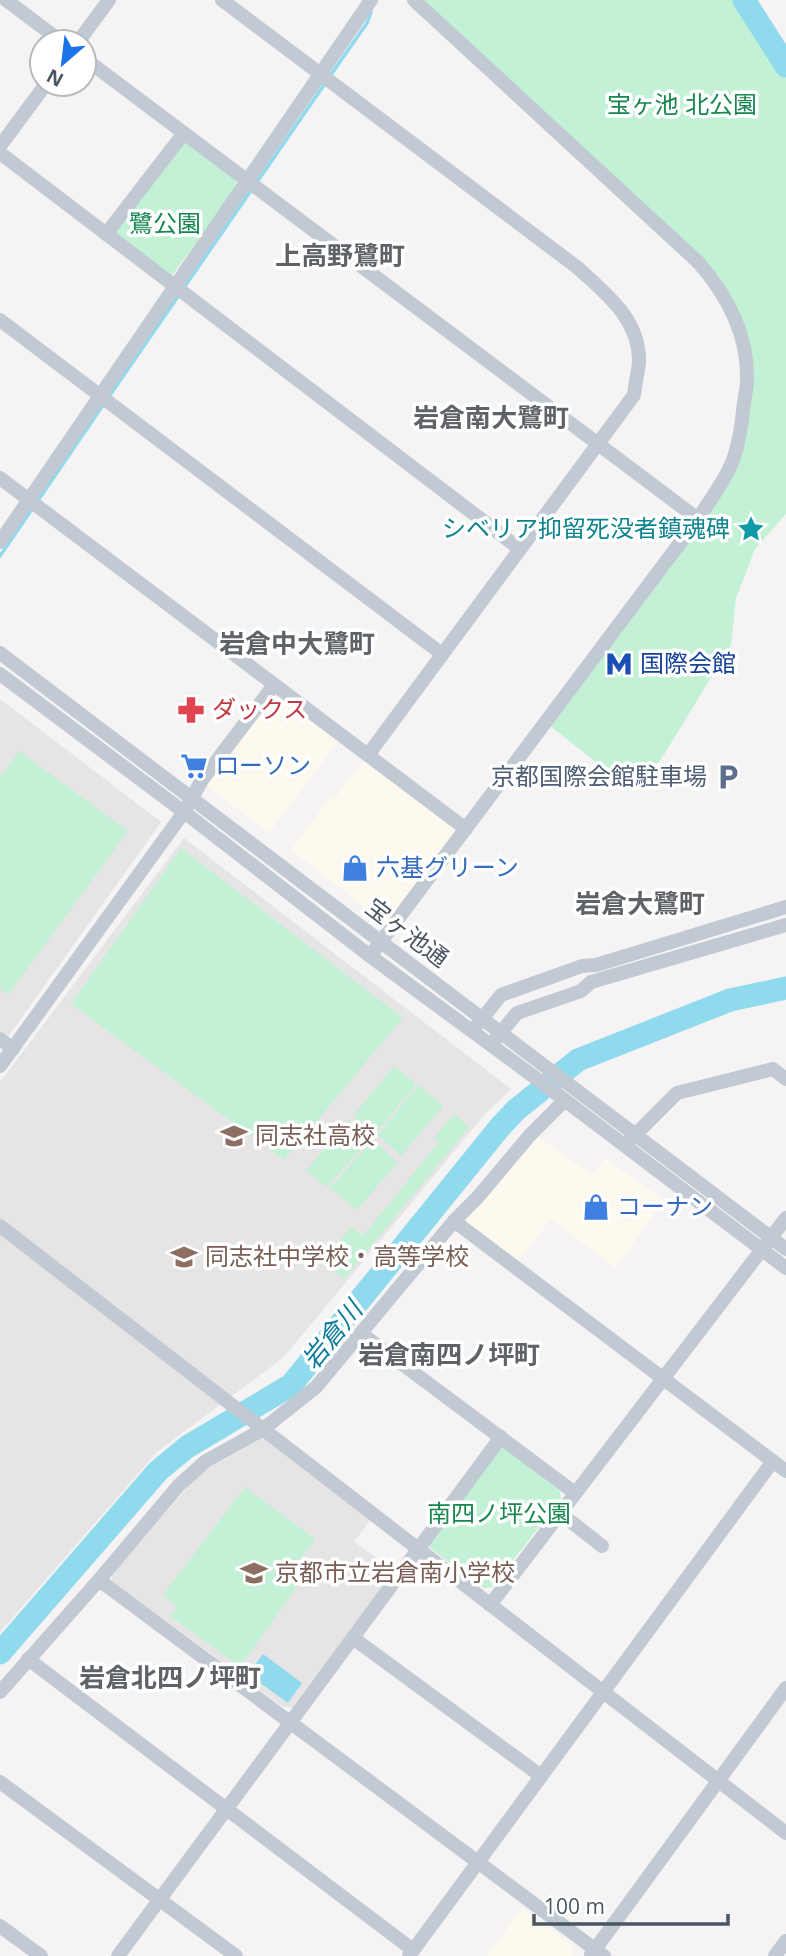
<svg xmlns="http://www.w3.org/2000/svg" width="786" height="1956" font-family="'Open Sans','Noto Sans JP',sans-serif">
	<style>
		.commercial { fill: #fdf9ef }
		.education { fill: #e6e4e5 }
		.green { fill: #c3f1d5 }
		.water { fill: #90daee }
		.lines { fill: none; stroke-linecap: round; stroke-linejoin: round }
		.stream { stroke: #90daee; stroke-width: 3.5 }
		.river { stroke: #90daee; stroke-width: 23 }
		.minor { stroke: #c1cad2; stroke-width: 14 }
		.labels { text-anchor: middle; stroke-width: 7; stroke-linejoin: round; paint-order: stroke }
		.park-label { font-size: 24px; fill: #17864f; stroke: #fff }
		.culture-label { font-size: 24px; fill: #0d838f; stroke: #fff; text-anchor: end }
		.transit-label { font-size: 24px; fill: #164399; stroke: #fff; text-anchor: start }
		.health-label { font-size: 24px; fill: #be3a42; stroke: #fff; text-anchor: start }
		.shop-label { font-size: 24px; fill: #366cbe; stroke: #fff; text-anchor: start }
		.service-label { font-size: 24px; fill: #4e5e75; stroke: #fff; text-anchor: end }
		.street-label { font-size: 24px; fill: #4a5661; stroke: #fff }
		.education-label { font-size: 24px; fill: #785e54; stroke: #fff; text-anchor: start }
		.neighbourhood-label { font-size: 26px; font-weight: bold; fill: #5f6368; stroke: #fff }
		.water-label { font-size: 26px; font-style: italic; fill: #0c7c9b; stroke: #fff }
	</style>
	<rect width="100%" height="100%" fill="#f5f3f3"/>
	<g class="commercial">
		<polygon points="281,696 339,740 269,833 205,785 273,698"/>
		<polygon points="365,758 452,823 454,834 386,924 291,850 331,796 335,798"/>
		<polygon points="536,1135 592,1175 605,1158 664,1200 616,1268 551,1219 517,1262 467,1225 466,1219"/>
		<polygon points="522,1908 571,1944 573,1956 487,1956"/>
	</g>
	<g class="education">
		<polygon points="0,699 161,822 8,1037 0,1031"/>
		<polygon points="184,838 511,1089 485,1114 284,1357 158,1451 0,1632 0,1082"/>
		<polygon points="263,1438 272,1440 371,1519 354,1542 395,1571 292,1707 283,1707 112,1581 112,1574 193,1481 212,1466"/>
	</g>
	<g class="green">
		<polygon points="414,0 740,0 786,77 786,514 755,549 736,598 731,645 660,761 647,769 637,787 626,786 545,722 730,467 746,355 716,282"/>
		<polygon points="181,142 189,142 235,178 237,188 173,274 167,275 116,236 115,228"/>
		<polygon points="19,751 128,831 8,995 0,989 0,778"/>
		<polygon points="181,848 403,1018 284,1160 71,1004"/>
		<polygon points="394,1066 416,1084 376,1133 353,1116"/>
		<polygon points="418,1085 443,1106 401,1156 378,1135"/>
		<polygon points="454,1114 469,1127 344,1279 323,1262 351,1227 363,1236 439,1142 434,1138"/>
		<polygon points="349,1120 371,1138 327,1187 306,1171"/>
		<polygon points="373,1140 398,1162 357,1210 330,1188"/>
		<polygon points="504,1447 560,1491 561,1499 492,1587 484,1588 430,1548 429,1540 499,1448"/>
		<polygon points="245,1487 315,1539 294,1567 305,1575 240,1667 170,1616 177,1607 163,1595"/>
	</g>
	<polygon class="water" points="263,1654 302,1683 288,1703 248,1674"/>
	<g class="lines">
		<g class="stream">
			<polyline points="330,76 367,23 371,12"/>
			<polyline points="257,182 326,82"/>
			<polyline points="183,289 252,189"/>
			<polyline points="108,398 179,295"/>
			<polyline points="37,502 103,405"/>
			<polyline points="0,556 32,509"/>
		</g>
		<g class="river">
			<polyline points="744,0 786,66"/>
			<polyline points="0,1653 158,1471 187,1447 291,1385 500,1127 516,1110 578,1060 730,1000 786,988"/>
		</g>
		<g class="minor">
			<polyline points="6,0 62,42"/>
			<path d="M222 0 578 268C606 294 640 319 639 362 638 373 635 384 634 395L368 755"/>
			<polyline points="78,42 109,0"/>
			<polyline points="84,58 698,519"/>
			<polyline points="0,146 46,84"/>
			<polyline points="0,153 520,549"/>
			<polyline points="106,234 184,133"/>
			<polyline points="0,320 442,654"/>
			<polyline points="0,478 466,829"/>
			<polyline points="0,542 371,0"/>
			<polyline points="0,653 786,1249"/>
			<polyline points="0,674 184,812 370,956 533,1076 786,1268"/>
			<path d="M370 956 698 519C708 503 721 486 729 469 738 452 741 430 743 411 744 400 747 389 747 379 748 333 727 295 698 262L414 0"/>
			<polyline points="477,1025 501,995 582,966 596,965 786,907"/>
			<polyline points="0,1039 13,1049"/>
			<polyline points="494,1041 517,1013 581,991 591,982 786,925"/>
			<polyline points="0,1066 184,812 202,780 274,685"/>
			<polyline points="628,1142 677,1093 773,1069 786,1079"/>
			<polyline points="454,1221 786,1471"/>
			<polyline points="0,1226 786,1833"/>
			<polyline points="362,1334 575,1493"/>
			<polyline points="560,1513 602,1546"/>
			<polyline points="99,1580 604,1956"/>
			<polyline points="490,1605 786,1218"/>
			<polyline points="353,1638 541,1776"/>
			<polyline points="28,1659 413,1950"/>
			<polyline points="0,1692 99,1580 179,1485 206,1461 262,1430 316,1387 454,1221 478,1197 530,1135 565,1100"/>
			<polyline points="0,1782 236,1956"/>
			<polyline points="0,1926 41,1956"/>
			<polyline points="591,1955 786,1688"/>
			<polyline points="118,1956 501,1437"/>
			<polyline points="409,1956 773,1461"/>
			<polyline points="775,1956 786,1941"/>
		</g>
	</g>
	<defs>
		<symbol id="sight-bare" viewBox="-9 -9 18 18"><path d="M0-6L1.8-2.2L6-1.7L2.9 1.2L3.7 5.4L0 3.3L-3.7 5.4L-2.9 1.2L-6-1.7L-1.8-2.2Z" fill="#0f9aa8" stroke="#fff" stroke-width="2.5" paint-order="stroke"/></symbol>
		<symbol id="metro-bare" viewBox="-9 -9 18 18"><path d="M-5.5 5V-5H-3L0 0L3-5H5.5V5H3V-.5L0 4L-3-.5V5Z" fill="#1a4fb4" stroke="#fff" stroke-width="2.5" paint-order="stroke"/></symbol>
		<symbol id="pharmacy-bare" viewBox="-9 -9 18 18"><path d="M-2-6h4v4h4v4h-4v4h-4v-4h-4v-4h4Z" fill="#e0444e" stroke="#fff" stroke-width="2.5" paint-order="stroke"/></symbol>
		<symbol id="supermarket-bare" viewBox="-9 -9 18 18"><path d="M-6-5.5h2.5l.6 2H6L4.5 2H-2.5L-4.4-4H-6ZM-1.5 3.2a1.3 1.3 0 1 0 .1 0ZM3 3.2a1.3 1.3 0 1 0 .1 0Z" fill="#3f7fe0" stroke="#fff" stroke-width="2.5" paint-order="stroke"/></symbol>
		<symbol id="parking-bare" viewBox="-9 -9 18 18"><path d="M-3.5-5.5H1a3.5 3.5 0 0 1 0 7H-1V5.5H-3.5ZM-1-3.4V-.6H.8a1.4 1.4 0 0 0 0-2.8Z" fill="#5c6f8a" stroke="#fff" stroke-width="2.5" paint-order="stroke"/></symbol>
		<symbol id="shop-bare" viewBox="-9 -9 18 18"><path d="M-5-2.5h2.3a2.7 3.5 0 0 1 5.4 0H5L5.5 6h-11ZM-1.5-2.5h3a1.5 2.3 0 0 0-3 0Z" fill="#3f7fe0" stroke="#fff" stroke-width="2.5" paint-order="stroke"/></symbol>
		<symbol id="school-bare" viewBox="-9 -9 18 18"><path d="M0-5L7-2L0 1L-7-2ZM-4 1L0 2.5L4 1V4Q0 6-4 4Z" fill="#8d6e63" stroke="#fff" stroke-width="2.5" paint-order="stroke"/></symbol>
	</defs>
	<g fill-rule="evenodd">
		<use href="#sight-bare" x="732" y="510" width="38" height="38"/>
		<use href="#metro-bare" x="600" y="645" width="38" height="38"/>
		<use href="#pharmacy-bare" x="172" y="691" width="38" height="38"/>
		<use href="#supermarket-bare" x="175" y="747" width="38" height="38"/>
		<use href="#parking-bare" x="709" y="758" width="38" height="38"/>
		<use href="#shop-bare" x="336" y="849" width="38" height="38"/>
		<use href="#school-bare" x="215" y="1117" width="38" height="38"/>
		<use href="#shop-bare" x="577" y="1188" width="38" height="38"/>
		<use href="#school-bare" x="165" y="1238" width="38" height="38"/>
		<use href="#school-bare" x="235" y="1554" width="38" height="38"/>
	</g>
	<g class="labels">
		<g class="park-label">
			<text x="682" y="113">宝ヶ池 北公園</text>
			<text x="165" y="232">鷺公園</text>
			<text x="499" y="1522">南四ノ坪公園</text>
		</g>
		<g class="culture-label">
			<text x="730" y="537">シベリア抑留死没者鎮魂碑</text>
		</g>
		<g class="transit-label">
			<text x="640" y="672">国際会館</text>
		</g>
		<g class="health-label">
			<text x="212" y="718">ダックス</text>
		</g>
		<g class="shop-label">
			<text x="215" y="774">ローソン</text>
			<text x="376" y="876">六基グリーン</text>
			<text x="617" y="1215">コーナン</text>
		</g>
		<g class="service-label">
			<text x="707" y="785">京都国際会館駐車場</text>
		</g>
		<g class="street-label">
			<text transform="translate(407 933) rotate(37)" y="8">宝ヶ池通</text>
		</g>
		<g class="education-label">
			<text x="255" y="1144">同志社高校</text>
			<text x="205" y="1265">同志社中学校・高等学校</text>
			<text x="275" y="1581">京都市立岩倉南小学校</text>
		</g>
		<g class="neighbourhood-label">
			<text x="340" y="265">上高野鷺町</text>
			<text x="491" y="427">岩倉南大鷺町</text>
			<text x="297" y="653">岩倉中大鷺町</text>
			<text x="640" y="913">岩倉大鷺町</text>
			<text x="449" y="1364">岩倉南四ノ坪町</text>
			<text x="170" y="1687">岩倉北四ノ坪町</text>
		</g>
		<g class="water-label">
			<text transform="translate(332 1335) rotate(-51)" y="9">岩倉川</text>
		</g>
	</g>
	<g transform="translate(63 63) rotate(208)"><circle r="33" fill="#ffffff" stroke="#b7bbc0" stroke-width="2"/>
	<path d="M0-5L12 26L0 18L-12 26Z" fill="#1a73e8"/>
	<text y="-10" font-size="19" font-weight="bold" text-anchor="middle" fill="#4a5661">N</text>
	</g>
	<path d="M534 1914v10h194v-10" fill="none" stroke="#4a5661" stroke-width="3.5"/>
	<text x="544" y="1914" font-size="21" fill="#4a5661" stroke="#ffffff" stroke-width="5" paint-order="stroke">100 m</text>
</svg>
